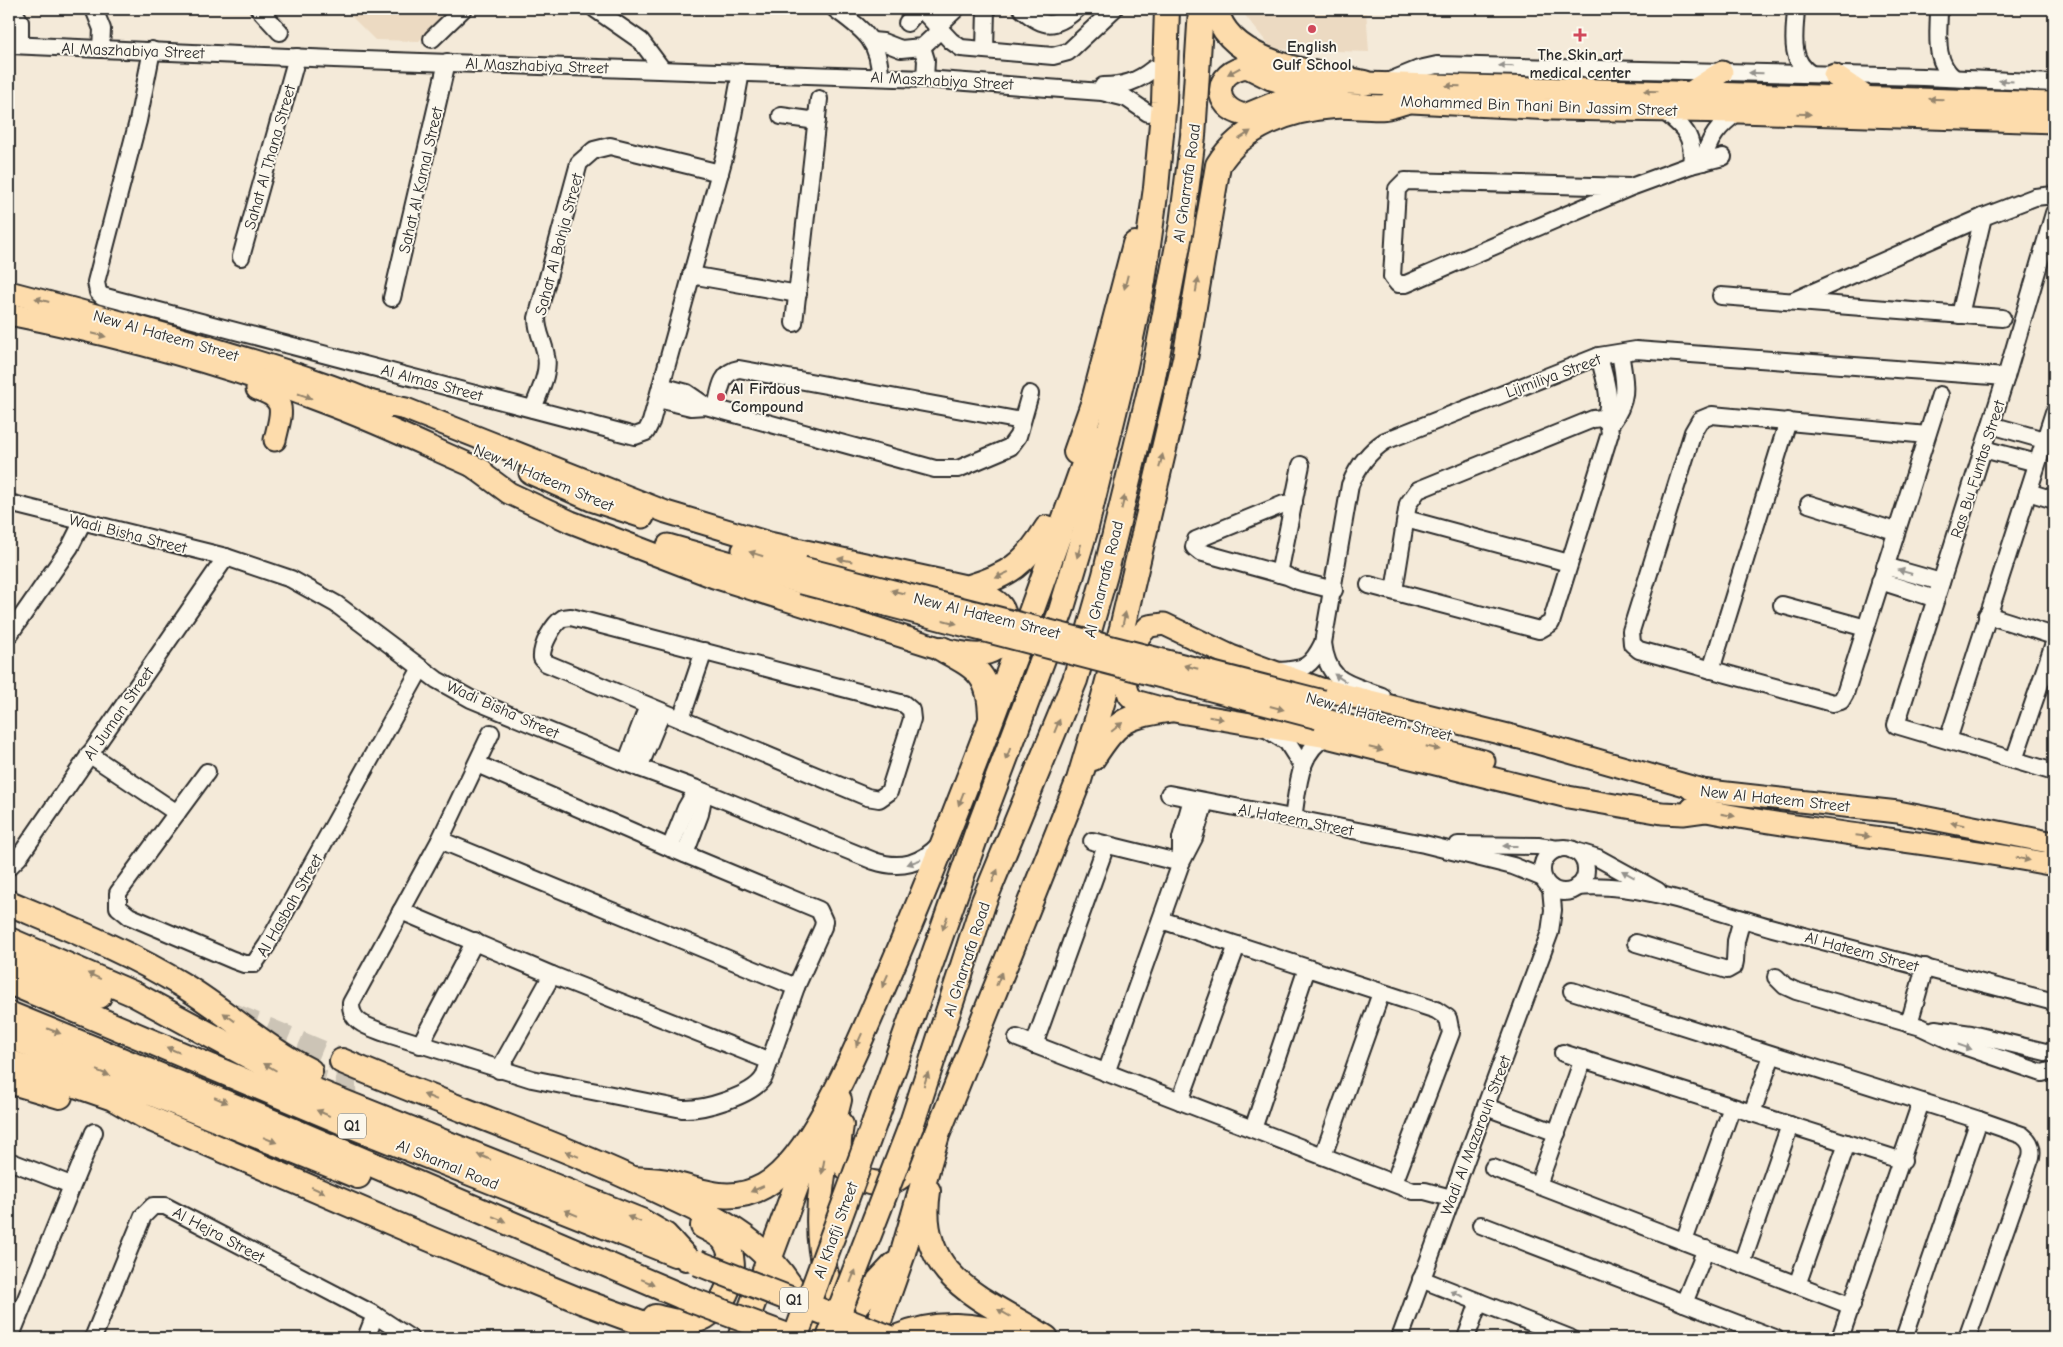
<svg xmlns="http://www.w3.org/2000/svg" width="2063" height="1347" font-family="'Comic Neue',sans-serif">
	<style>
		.built { fill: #ecdac2 }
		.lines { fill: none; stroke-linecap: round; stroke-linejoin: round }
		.highway-tunnel { stroke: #ccc4b6; stroke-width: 24; stroke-dasharray: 24 12; stroke-linecap: butt }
		.minor-casing { stroke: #2b2b2b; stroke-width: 20 }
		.major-casing { stroke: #2b2b2b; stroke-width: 25 }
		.highway-casing { stroke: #2b2b2b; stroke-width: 28 }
		.minor { stroke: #fbf7ec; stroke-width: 16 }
		.major { stroke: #fddcac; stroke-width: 21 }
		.highway { stroke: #fddcac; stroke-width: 24 }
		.major-bridge-casing { stroke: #2b2b2b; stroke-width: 25; stroke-linecap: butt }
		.highway-bridge-casing { stroke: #2b2b2b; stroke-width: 28; stroke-linecap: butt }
		.major-bridge { stroke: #fddcac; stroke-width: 21 }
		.highway-bridge { stroke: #fddcac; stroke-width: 24 }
		.oneway { fill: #93918c }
		.oneway2 { fill: #94846c }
		.poi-dot { fill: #d1495b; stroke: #fbf7ec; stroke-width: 2 }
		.labels { text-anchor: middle; stroke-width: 4; stroke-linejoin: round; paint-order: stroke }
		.shield { fill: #fbf7ec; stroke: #696865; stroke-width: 1 }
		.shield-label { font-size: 15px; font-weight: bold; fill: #2b2b2b }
		.poi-label { font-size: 16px; font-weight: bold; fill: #2b2b2b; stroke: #fbf7ec }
		.street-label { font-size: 16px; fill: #2b2b2b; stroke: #fbf7ec }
	</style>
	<rect width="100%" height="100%" fill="#f4ead9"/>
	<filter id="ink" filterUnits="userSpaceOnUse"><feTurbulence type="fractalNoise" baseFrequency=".02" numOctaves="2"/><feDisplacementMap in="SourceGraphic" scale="10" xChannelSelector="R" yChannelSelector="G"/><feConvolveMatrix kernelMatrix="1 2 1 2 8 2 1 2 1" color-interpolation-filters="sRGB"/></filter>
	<g filter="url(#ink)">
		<g class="built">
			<polygon points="344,9 451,9 419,41 375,40"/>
			<polygon points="1240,9 1366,9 1369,52 1272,49"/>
		</g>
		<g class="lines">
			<g class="highway-tunnel">
				<polyline points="233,1015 342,1061"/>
				<polyline points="301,1077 333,1085 356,1084"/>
			</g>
			<defs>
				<g id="minor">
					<polyline points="13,9 20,22 20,45"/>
					<polyline points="94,9 102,29 101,49"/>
					<polyline points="259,9 280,32"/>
					<polyline points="595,9 641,41 662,69"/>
					<path d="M835 9C862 29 880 40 880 77"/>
					<polyline points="921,9 951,41 961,48 1053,56 1068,52 1114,9"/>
					<path d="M1022 9C1043 28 1055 29 1077 9"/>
					<path d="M1796 9C1795 32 1788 60 1811 74"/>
					<path d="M1939 9C1939 33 1933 61 1954 78"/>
					<polyline points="907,23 919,9"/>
					<polyline points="432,39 463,9"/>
					<polyline points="872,41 883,42 901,49 922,47 936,34 937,27 956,9"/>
					<polyline points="9,45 334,59 925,79 1102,92 1126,98 1148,113"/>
					<polyline points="922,47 926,60 925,79"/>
					<polyline points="152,50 138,121 96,282 98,292 102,296 635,436 646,432 651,422 728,143 741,72"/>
					<polyline points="985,50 986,9"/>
					<polyline points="1387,82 1419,69 1437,65 1923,77 2054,83"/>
					<path d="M1103 86C1123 86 1137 82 1153 69"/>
					<path d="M1662 110C1684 127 1695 136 1691 165"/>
					<polyline points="781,116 817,121"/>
					<path d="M1704 162C1707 139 1720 125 1738 112"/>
					<polyline points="1631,187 1405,181 1397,189 1392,277 1398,284 1406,284 1631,187 1691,165 1723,157"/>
					<polyline points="2054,213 2006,377 1896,725 2054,772"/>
					<polyline points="241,257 297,57"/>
					<polyline points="691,275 798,294"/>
					<polyline points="1721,296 2002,318"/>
					<polyline points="392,298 447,62"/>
					<polyline points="1793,301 1983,217 2035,197 2054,195"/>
					<polyline points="1960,315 1983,217"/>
					<polyline points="794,323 819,99"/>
					<path d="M1599 356C1604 377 1613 399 1605 419"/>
					<polyline points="661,386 687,393 706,406"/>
					<polyline points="658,399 691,407 706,406 935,469 958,469 1010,447 1018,436 1030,394"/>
					<path d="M716 408C720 392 720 372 739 369L1022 421"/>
					<path d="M533 409C538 394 550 373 546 356 544 342 537 333 537 318L579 163 594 150 610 146 720 173"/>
					<path d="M1610 425C1630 399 1625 383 1620 353"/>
					<polyline points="1991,425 2044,440"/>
					<polyline points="1927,435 1712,415 1700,420 1693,432 1631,631 1632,644 1639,650 1833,703 1841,701 1845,694 1940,395"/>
					<polyline points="1983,449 2037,463"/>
					<polyline points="2028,492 2054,500"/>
					<polyline points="1294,502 1284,504 1196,540 1194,547 1200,552 1287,576 1298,581 1334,590"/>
					<path d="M9 503 226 557 291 579 336 604 437 680 471 699 626 763 697 789 874 861C901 870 921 864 940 844"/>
					<polyline points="1809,504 1895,531"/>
					<polyline points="1406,519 1569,563"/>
					<polyline points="1885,566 1941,582"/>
					<polyline points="1279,574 1301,465"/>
					<polyline points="1880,581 1936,599"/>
					<polyline points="1369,585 1539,630 1551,623 1610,433 1608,422 1602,418 1593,419 1418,490 1408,504 1394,591"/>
					<polyline points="1782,605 1866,628"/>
					<polyline points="1987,615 2054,636"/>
					<path d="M571 617 904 704 911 710 912 719 889 792 879 799 867 797 546 663 542 658C541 646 553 624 563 618Z"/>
					<polyline points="9,635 70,547 83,521"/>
					<path d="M1323 643C1328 684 1348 683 1382 696"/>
					<polyline points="1711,670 1788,421"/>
					<path d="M1278 671C1305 670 1311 667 1323 643L1350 485C1358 466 1368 452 1385 441L1599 356 1636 350 2006 377"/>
					<polyline points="681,719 704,651"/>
					<polyline points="1268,730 1287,742 1303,767"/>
					<polyline points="1948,740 2054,412"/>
					<polyline points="89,754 177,813"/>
					<polyline points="2014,760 2054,643"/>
					<polyline points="626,763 648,706"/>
					<path d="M477 764 670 848 819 910 824 921 823 927 796 987 764 1077C753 1096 703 1110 682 1109L532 1079 385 1033C369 1027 350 1023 351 1003L440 840 491 733"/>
					<polyline points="639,768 662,712"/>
					<polyline points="207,772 118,893 118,907 129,916 233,960 244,964 254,964 267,945 421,668"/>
					<polyline points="1169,794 1424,844 1513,866 1543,878"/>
					<path d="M1293 818C1298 790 1298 750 1327 737"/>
					<polyline points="440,840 796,987"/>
					<polyline points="1092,841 1181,863"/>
					<polyline points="1458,845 1538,846 1558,849"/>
					<polyline points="670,848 686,808 697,789"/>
					<circle cx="1564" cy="870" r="22"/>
					<polyline points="1572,850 1598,858 1658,891"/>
					<polyline points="685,854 700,814 704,792"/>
					<polyline points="1181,861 1181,838 1192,799"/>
					<polyline points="9,867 19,857 226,557"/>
					<path d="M1577 887C1641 881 1712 911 1773 928 1866 953 1960 977 2054 1002"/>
					<polyline points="401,911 552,975 770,1061"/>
					<polyline points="1161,920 1436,1010 1448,1018 1451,1033 1394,1183"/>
					<polyline points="1636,943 1727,970 1734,966 1735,961 1736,941 1742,919"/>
					<polyline points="1776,977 1785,986 1796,991 1921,1027 1955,1043 2042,1073 2054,1070"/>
					<path d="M1572 991 1979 1120 2022 1135C2030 1141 2033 1147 2031 1157L1967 1338"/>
					<polyline points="1909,1024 1925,967"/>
					<polyline points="1935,1029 1971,1034 2054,1054"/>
					<polyline points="1017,1038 1413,1191 1425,1191 1451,1198"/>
					<polyline points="420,1045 475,941"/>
					<polyline points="1034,1045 1106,845"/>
					<polyline points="1563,1053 1903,1161"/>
					<polyline points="499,1070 552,975"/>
					<polyline points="1106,1073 1181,863 1194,838 1205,802"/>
					<polyline points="1180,1101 1237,945"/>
					<polyline points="1486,1107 1557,1133"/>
					<polyline points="1752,1113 1772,1055"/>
					<polyline points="1253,1129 1307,968"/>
					<polyline points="1323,1156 1381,993"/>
					<polyline points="9,1161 71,1185"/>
					<polyline points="1493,1168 1852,1306"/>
					<polyline points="1538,1185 1583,1059"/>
					<polyline points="1481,1225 1775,1338"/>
					<polyline points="1684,1241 1732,1107"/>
					<polyline points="1742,1263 1790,1125"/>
					<polyline points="1421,1279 1570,1338"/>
					<polyline points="1797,1285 1847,1143"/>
					<polyline points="1684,1303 1706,1249"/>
					<polyline points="10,1338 94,1132"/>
					<polyline points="93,1338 143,1216 153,1206 165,1206 375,1315 410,1338"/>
					<polyline points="366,1338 375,1315"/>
					<polyline points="1400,1338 1550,932 1553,910 1551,888"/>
					<polyline points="1466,1338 1479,1302"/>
					<polyline points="1840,1338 1921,1102"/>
					<polyline points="1904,1338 1979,1120"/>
				</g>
				<g id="major">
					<polyline points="1834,75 1866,97"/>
					<polyline points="1691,92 1722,72"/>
					<path d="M1338 98H1286L1245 115C1211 108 1213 71 1247 67L1271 79 1288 84 1364 83 2054 103"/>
					<polyline points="1391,101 1553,109 1738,112 2054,122"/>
					<path d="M9 292C82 311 155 331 228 353 281 369 335 385 386 408"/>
					<path d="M9 314C120 336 231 366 336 407 386 426 433 449 482 470"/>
					<path d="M257 389C289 399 281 413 275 440"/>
					<path d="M373 402 406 409 666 512 769 543 970 587C980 592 992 596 1000 604 1012 617 1007 648 988 653 974 657 956 651 942 649L714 577 571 522 509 493 471 465"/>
					<polyline points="530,473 591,500 643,517"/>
					<polyline points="668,545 802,583"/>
					<polyline points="743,550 803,568"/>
					<polyline points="1318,718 1484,761"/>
					<polyline points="1691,789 1898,812 2054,843"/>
					<path d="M1692 808C1812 833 1934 841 2054 865"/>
					<polyline points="1705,811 1683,814 1662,813 1568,797 1327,737 1168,710 1135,701 1129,695 1126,685 1139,636 1149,626 1164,624 1231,656 1321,689 1520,738 1706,791"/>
				</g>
				<g id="highway">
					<path d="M1216 9C1227 65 1317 73 1364 83"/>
					<polyline points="1076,452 1093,404 1135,244"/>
					<path d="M970 587C1009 575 1025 564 1047 528"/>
					<path d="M942 649C977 668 990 674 991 716"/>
					<path d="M1093 758C1118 720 1124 717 1168 710"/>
					<path d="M9 903C68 928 129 952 184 986 227 1012 264 1048 310 1071"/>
					<polyline points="9,940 134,994 308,1088 641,1221 665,1235 686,1258"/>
					<polyline points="9,959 99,996"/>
					<polyline points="9,982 357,1128 675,1254"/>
					<polyline points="9,1014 280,1125 683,1297"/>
					<polyline points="9,1036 358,1176"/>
					<path d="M342 1061C447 1106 557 1142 660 1192 691 1207 725 1221 752 1243 783 1268 803 1302 818 1338"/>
					<polyline points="9,1062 113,1098 144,1116 430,1239 581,1301 683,1338"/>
					<polyline points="9,1081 60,1096"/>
					<path d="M839 1100C821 1173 801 1256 849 1323"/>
					<polyline points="875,1121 977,833 1061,611 1085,531 1122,380 1143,281 1156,188 1164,102 1167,9"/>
					<path d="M841 1125C840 1133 838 1141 839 1149 842 1175 875 1193 898 1178 911 1169 922 1153 932 1141"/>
					<polyline points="911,1126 984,901 1075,680 1105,575 1152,382 1182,224 1193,136 1201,9"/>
					<path d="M633 1179C644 1180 656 1180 667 1182 701 1191 730 1205 764 1186 815 1157 862 1035 886 981 963 803 1029 620 1094 436"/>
					<path d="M928 1191C914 1280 988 1300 1046 1338"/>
					<path d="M655 1317C668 1320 680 1324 694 1321 726 1313 742 1268 725 1241 720 1234 710 1230 703 1226"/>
					<polyline points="831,1324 857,1304 894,1265"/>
					<polyline points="740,1338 810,1149"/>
					<path d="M873 1338 902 1256 937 1135 1079 780 1103 700 1122 628 1185 359 1218 165C1242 126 1290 109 1334 106 1351 105 1368 108 1385 107 1392 106 1400 103 1407 101"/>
					<path d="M895 1338C936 1320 976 1324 1019 1338"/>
				</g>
			</defs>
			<use href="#minor" class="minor-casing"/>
			<use href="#major" class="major-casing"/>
			<use href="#highway" class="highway-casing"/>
			<use href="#minor" class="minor"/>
			<use href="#major" class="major"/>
			<use href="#highway" class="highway"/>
			<defs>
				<g id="major-bridge">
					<polyline points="803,568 1323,701"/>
					<polyline points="802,583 1318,718"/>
				</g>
				<g id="highway-bridge">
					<polyline points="698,1263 890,1338"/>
					<polyline points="683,1297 793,1338"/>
					<polyline points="795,1338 875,1121"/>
					<polyline points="829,1338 911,1126"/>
				</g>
			</defs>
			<use href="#major-bridge" class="major-bridge-casing"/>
			<use href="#highway-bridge" class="highway-bridge-casing"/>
			<use href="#major-bridge" class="major-bridge"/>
			<use href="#highway-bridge" class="highway-bridge"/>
		</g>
		<defs><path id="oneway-solid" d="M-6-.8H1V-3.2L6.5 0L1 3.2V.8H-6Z" transform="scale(1.25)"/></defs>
		<g class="oneway">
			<use href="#oneway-solid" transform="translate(1506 66) rotate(-179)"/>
			<use href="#oneway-solid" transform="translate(1756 73) rotate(-178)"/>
			<use href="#oneway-solid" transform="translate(2006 81) rotate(-177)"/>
			<use href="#oneway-solid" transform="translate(1905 572) rotate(-164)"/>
			<use href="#oneway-solid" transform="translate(1340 678) rotate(-147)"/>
			<use href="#oneway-solid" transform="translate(1510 846) rotate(180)"/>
			<use href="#oneway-solid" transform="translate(914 862) rotate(161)"/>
			<use href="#oneway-solid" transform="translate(1628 874) rotate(-151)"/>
			<use href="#oneway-solid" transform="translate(1965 1047) rotate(19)"/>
			<use href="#oneway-solid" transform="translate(1457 1294) rotate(-158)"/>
		</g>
		<g class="oneway2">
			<use href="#oneway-solid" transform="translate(1234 71) rotate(152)"/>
			<use href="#oneway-solid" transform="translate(1453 86) rotate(-179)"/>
			<use href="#oneway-solid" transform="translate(1651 91) rotate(-178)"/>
			<use href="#oneway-solid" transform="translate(1936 99) rotate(-178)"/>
			<use href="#oneway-solid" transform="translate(1804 114) rotate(2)"/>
			<use href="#oneway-solid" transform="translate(1245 135) rotate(-33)"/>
			<use href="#oneway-solid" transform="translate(1126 282) rotate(104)"/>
			<use href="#oneway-solid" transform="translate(1197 285) rotate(-80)"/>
			<use href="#oneway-solid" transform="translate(42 300) rotate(-165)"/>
			<use href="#oneway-solid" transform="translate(99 335) rotate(14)"/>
			<use href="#oneway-solid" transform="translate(305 396) rotate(19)"/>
			<use href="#oneway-solid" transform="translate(1161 461) rotate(-76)"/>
			<use href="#oneway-solid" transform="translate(1123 503) rotate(-76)"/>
			<use href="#oneway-solid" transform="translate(1079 551) rotate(107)"/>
			<use href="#oneway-solid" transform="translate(756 554) rotate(-163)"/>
			<use href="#oneway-solid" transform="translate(845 560) rotate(-168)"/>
			<use href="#oneway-solid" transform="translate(1002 575) rotate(155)"/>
			<use href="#oneway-solid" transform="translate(898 592) rotate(-166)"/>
			<use href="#oneway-solid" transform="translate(1124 619) rotate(-77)"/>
			<use href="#oneway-solid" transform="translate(950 622) rotate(15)"/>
			<use href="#oneway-solid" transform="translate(1191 667) rotate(-166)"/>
			<use href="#oneway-solid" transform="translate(1277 708) rotate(15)"/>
			<use href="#oneway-solid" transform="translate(1216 718) rotate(9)"/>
			<use href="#oneway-solid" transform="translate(1057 726) rotate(-68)"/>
			<use href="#oneway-solid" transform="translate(1117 727) rotate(-39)"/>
			<use href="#oneway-solid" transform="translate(1433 748) rotate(14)"/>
			<use href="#oneway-solid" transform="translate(1376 749) rotate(14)"/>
			<use href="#oneway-solid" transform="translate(1008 754) rotate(111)"/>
			<use href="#oneway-solid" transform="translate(961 799) rotate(111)"/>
			<use href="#oneway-solid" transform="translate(1728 815) rotate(10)"/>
			<use href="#oneway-solid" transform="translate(1958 824) rotate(-169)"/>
			<use href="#oneway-solid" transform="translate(1863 836) rotate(6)"/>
			<use href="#oneway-solid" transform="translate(2023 859) rotate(12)"/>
			<use href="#oneway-solid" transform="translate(995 876) rotate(-67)"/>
			<use href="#oneway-solid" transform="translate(945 923) rotate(110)"/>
			<use href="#oneway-solid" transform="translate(94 976) rotate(-156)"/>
			<use href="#oneway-solid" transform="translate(999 979) rotate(-68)"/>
			<use href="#oneway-solid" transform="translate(885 981) rotate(114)"/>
			<use href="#oneway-solid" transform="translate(229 1017) rotate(-144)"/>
			<use href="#oneway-solid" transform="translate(54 1031) rotate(21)"/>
			<use href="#oneway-solid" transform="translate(859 1040) rotate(114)"/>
			<use href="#oneway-solid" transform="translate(173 1050) rotate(-157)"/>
			<use href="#oneway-solid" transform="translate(270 1067) rotate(-150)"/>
			<use href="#oneway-solid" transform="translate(103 1073) rotate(22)"/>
			<use href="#oneway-solid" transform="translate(926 1079) rotate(-72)"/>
			<use href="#oneway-solid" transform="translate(430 1097) rotate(-158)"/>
			<use href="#oneway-solid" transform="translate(221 1100) rotate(23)"/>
			<use href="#oneway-solid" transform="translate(323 1113) rotate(-156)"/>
			<use href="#oneway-solid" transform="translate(270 1140) rotate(22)"/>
			<use href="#oneway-solid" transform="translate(572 1154) rotate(-158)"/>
			<use href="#oneway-solid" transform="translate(484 1157) rotate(-158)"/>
			<use href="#oneway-solid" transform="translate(823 1167) rotate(100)"/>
			<use href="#oneway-solid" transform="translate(757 1189) rotate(156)"/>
			<use href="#oneway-solid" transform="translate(318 1190) rotate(24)"/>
			<use href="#oneway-solid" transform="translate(571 1213) rotate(-158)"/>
			<use href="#oneway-solid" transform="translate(499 1219) rotate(23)"/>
			<use href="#oneway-solid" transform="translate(634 1219) rotate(-158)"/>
			<use href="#oneway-solid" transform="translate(853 1276) rotate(-69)"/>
			<use href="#oneway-solid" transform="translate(648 1282) rotate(23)"/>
			<use href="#oneway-solid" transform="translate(1004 1313) rotate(-150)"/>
		</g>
	</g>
	<g class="poi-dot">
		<circle cx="1312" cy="29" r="5"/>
		<path d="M1577.5 27.5h5v5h5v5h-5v5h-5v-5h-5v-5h5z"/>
		<circle cx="721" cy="397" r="5"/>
	</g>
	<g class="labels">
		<g class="shield">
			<rect x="338" y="1113.5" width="28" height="25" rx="4"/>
			<rect x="780" y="1287.5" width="28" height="25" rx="4"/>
		</g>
		<g class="shield-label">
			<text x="352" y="1131">Q1</text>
			<text x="794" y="1305">Q1</text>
		</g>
		<g class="poi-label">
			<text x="1312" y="52">English<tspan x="1312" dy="18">Gulf School</tspan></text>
			<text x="1580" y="60">The Skin art<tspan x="1580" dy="18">medical center</tspan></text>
			<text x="731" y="394" text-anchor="start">Al Firdous<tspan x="731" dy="18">Compound</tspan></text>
		</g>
		<g class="street-label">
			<text transform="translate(133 50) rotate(2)" y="6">Al Maszhabiya Street</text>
			<text transform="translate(537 65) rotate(2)" y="6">Al Maszhabiya Street</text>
			<text transform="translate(942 80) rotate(3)" y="6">Al Maszhabiya Street</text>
			<text transform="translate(1539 105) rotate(2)" y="6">Mohammed Bin Thani Bin Jassim Street</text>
			<text transform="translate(269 157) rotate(-74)" y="6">Sahat Al Thana Street</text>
			<text transform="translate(420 180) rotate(-77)" y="6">Sahat Al Kamal Street</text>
			<text transform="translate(1186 183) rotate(-82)" y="6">Al Gharrafa Road</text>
			<text transform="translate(558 244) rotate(-75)" y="6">Sahat Al Bahja Street</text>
			<text transform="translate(166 335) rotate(16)" y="6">New Al Hateem Street</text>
			<text transform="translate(1553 375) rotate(-20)" y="6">Lijmiliya Street</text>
			<text transform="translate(432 382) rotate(15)" y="6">Al Almas Street</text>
			<text transform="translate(1977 469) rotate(-72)" y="6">Ras Bu Funtas Street</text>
			<text transform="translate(544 477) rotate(23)" y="6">New Al Hateem Street</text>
			<text transform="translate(128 533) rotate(14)" y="6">Wadi Bisha Street</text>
			<text transform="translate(1103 579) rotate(-76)" y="6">Al Gharrafa Road</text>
			<text transform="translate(987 615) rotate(14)" y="6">New Al Hateem Street</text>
			<text transform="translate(503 709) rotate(24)" y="6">Wadi Bisha Street</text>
			<text transform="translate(118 713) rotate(-55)" y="6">Al Juman Street</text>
			<text transform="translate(1379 716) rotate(15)" y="6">New Al Hateem Street</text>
			<text transform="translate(1775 798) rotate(6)" y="6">New Al Hateem Street</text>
			<text transform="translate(1296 819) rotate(11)" y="6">Al Hateem Street</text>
			<text transform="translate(289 905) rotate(-60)" y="6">Al Hasbah Street</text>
			<text transform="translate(1862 951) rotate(15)" y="6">Al Hateem Street</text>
			<text transform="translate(966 959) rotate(-72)" y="6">Al Gharrafa Road</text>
			<text transform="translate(1475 1135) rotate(-69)" y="6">Wadi Al Mazarouh Street</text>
			<text transform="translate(448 1164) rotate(22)" y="6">Al Shamal Road</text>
			<text transform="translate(835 1230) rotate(-70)" y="6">Al Khafji Street</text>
			<text transform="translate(219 1234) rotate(28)" y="6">Al Hejra Street</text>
		</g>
	</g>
	<rect width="2063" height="1347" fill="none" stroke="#fbf7ec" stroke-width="30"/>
	<rect x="15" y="15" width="2033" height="1317" fill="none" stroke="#2b2b2b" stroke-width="2" filter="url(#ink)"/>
</svg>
